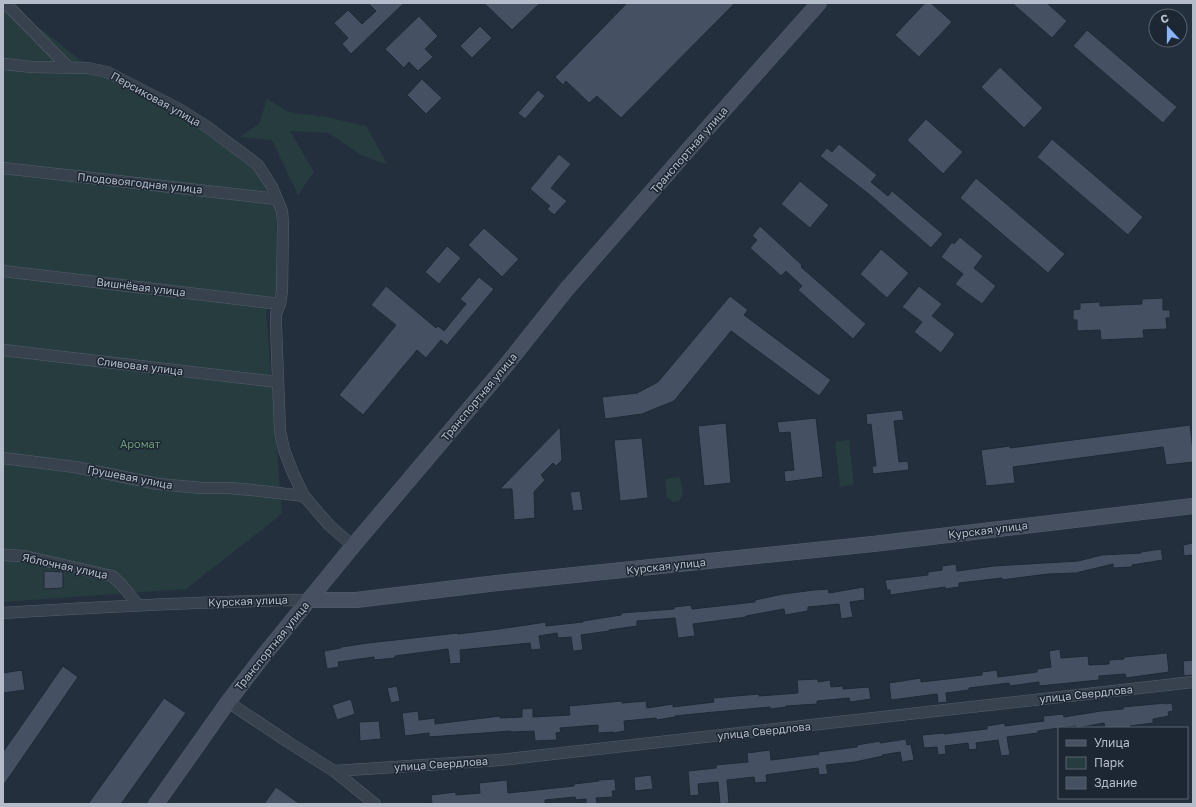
<svg xmlns="http://www.w3.org/2000/svg" width="1196" height="807" font-family="'Golos Text',sans-serif">
	<style>
		.green { fill: #263c3f }
		.building { fill: #455162; stroke: #1f2835 }
		.lines { fill: none; stroke-linecap: round; stroke-linejoin: round }
		.street-casing { stroke: #565f6c; stroke-width: 12 }
		.secondary-casing { stroke: #565f6c; stroke-width: 16 }
		.street { stroke: #38414e; stroke-width: 11 }
		.secondary { stroke: #465061; stroke-width: 15 }
		.labels { text-anchor: middle; stroke-width: 3; stroke-linejoin: round; paint-order: stroke }
		.street-label { font-size: 11px; fill: #b4bcc9; stroke: #1d2633 }
		.park-label { font-size: 11px; fill: #6b9a76; stroke: #1d2633 }
	</style>
	<rect width="100%" height="100%" fill="#242f3e"/>
	<g class="green">
		<polygon points="3,11 41,29 85,64 175,111 253,165 276,211 277,290 266,311 282,514 186,589 3,602"/>
		<polygon points="267,99 289,112 326,117 366,126 388,165 361,155 329,133 290,131 314,172 298,195 272,140 240,137 259,124"/>
		<polygon points="849,440 854,485 840,487 835,442"/>
		<polygon points="680,477 683,495 679,501 673,502 667,497 665,479"/>
	</g>
	<g class="building">
		<polygon points="368,3 404,3 351,54 342,44 348,38 334,23 348,10 362,24 376,11"/>
		<polygon points="484,3 540,3 512,30"/>
		<polygon points="627,3 735,3 621,118 597,96 589,103 566,81 563,85 555,77"/>
		<polygon points="925,3 931,3 952,22 919,57 895,35"/>
		<polygon points="1012,3 1047,3 1067,21 1052,38"/>
		<polygon points="419,16 438,36 425,49 433,57 418,71 409,62 404,68 385,49"/>
		<polygon points="480,26 492,38 472,58 460,46"/>
		<polygon points="1087,30 1177,107 1163,123 1073,46"/>
		<polygon points="1000,67 1043,108 1024,128 981,87"/>
		<polygon points="422,79 442,98 426,114 407,95"/>
		<polygon points="538,90 545,96 525,119 518,113"/>
		<polygon points="926,119 963,152 943,174 907,140"/>
		<polygon points="1052,139 1143,217 1128,235 1037,157"/>
		<polygon points="839,144 877,175 871,182 888,196 892,191 943,234 931,248 870,195 820,156 827,148 832,152"/>
		<polygon points="559,154 571,164 551,188 567,201 554,215 547,209 550,206 530,189"/>
		<polygon points="976,178 1065,254 1048,273 960,198"/>
		<polygon points="800,181 829,205 810,228 781,204"/>
		<polygon points="760,226 802,265 801,267 866,324 853,339 798,290 802,286 786,271 781,276 750,248 757,240 752,236"/>
		<polygon points="484,228 519,259 502,277 468,245"/>
		<polygon points="960,237 983,256 974,268 996,286 982,304 955,284 963,274 941,257 952,242 954,244"/>
		<polygon points="447,246 461,258 439,284 425,272"/>
		<polygon points="881,249 909,273 887,298 860,274"/>
		<polygon points="479,277 494,289 447,345 441,340 426,358 417,350 363,415 339,395 396,325 371,305 386,286 436,328 438,326 444,331 466,304 460,299"/>
		<polygon points="919,286 942,304 932,316 955,334 941,353 914,332 922,322 902,307"/>
		<polygon points="730,296 748,310 744,315 831,380 819,396 731,331 674,401 642,414 605,419 602,397 637,393 658,382"/>
		<polygon points="1163,298 1163,310 1170,310 1170,318 1166,318 1167,329 1143,330 1144,338 1101,340 1100,330 1077,331 1077,320 1073,320 1073,310 1080,309 1080,303 1100,302 1100,306 1142,304 1142,299"/>
		<polygon points="902,410 904,420 894,421 899,462 908,461 909,470 873,474 872,466 876,466 871,424 867,425 866,414"/>
		<polygon points="816,418 823,477 785,482 784,471 794,470 790,432 779,433 777,422"/>
		<polygon points="726,423 731,483 704,486 698,426"/>
		<polygon points="1190,425 1193,451 1193,462 1166,465 1163,447 1013,467 1015,483 986,486 981,450 1010,446 1010,448"/>
		<polygon points="560,427 562,460 556,466 553,463 541,475 545,480 534,492 535,518 514,520 512,489 500,489"/>
		<polygon points="642,438 648,498 620,501 614,440"/>
		<polygon points="580,491 583,510 573,511 570,492"/>
		<polygon points="1193,543 1193,555 1184,556 1183,545"/>
		<polygon points="1161,549 1163,560 1132,565 1132,567 1113,568 1113,564 1076,573 1048,574 1002,580 1002,578 959,583 959,587 945,589 945,587 890,595 890,590 887,590 885,580 928,575 928,572 942,570 942,566 956,564 957,571 994,566 1078,561 1102,555 1141,553 1141,552"/>
		<polygon points="44,571 63,572 63,588 44,589"/>
		<polygon points="864,587 865,600 850,602 853,617 841,619 839,604 808,607 808,611 785,615 784,609 746,616 746,617 693,624 695,636 678,638 675,618 637,621 637,626 609,630 609,631 581,635 583,650 573,651 571,637 558,638 557,633 539,636 541,649 531,650 530,643 460,650 461,663 450,664 448,649 395,656 395,658 374,660 374,657 338,662 339,667 327,669 324,651 341,648 341,647 368,643 458,633 458,634 499,629 546,622 546,626 583,622 583,621 621,615 621,613 674,609 674,607 691,605 692,609 755,602 755,600 783,594 814,590 828,589 829,593"/>
		<polygon points="1060,649 1061,658 1088,656 1089,665 1109,664 1109,660 1124,659 1124,657 1167,653 1169,672 1126,678 1125,674 1099,676 1099,680 1039,686 1039,682 1010,686 1009,683 969,688 969,690 946,693 947,702 938,703 937,694 891,700 889,683 921,678 921,682 982,675 982,672 997,670 998,677 1037,672 1037,669 1051,667 1049,651"/>
		<polygon points="1193,660 1193,675 1184,676 1183,661"/>
		<polygon points="63,666 78,677 3,786 3,752"/>
		<polygon points="22,670 25,690 3,693 3,673"/>
		<polygon points="818,679 818,682 830,680 831,687 843,686 843,689 869,687 871,699 850,702 849,698 817,701 817,704 786,706 786,707 770,709 770,707 715,712 714,712 675,716 675,717 657,720 656,718 624,721 625,731 613,733 613,732 598,733 598,725 560,728 561,732 556,733 557,740 535,741 534,731 511,732 511,731 429,737 429,733 405,736 402,713 418,711 419,720 435,718 435,724 500,716 500,718 522,717 522,709 533,708 533,717 570,715 569,706 622,701 622,703 646,701 647,708 673,704 673,707 714,702 713,698 759,694 759,696 798,693 797,680"/>
		<polygon points="397,686 400,701 391,703 387,688"/>
		<polygon points="164,698 186,713 121,804 88,804"/>
		<polygon points="351,699 355,714 337,720 332,705"/>
		<polygon points="1165,703 1165,704 1172,703 1173,711 1168,712 1169,716 1153,719 1153,723 1130,726 1130,728 1105,728 1104,723 1077,728 1076,726 1059,728 1038,731 1038,733 1007,737 1010,755 1001,756 998,740 976,743 977,749 969,750 968,743 945,746 946,754 938,755 937,747 924,748 922,735 943,733 944,734 987,729 987,726 1005,723 1005,726 1044,721 1043,716 1063,714 1064,717 1101,711 1123,709 1123,707"/>
		<polygon points="379,721 381,739 360,741 359,722"/>
		<polygon points="906,739 907,745 911,744 914,760 902,762 900,752 882,755 883,756 855,762 826,765 828,774 819,775 818,768 766,775 767,782 755,783 754,777 727,780 729,803 720,804 718,782 698,784 699,795 690,796 688,771 716,768 716,765 748,762 747,753 770,750 771,760 819,754 818,752 857,747 857,745 880,741 880,743"/>
		<polygon points="651,775 653,789 635,791 634,777"/>
		<polygon points="615,779 616,791 612,791 613,797 596,798 597,804 586,804 586,799 576,800 575,797 545,800 545,804 432,804 431,795 456,792 456,795 480,793 479,783 507,780 508,793 574,786 574,784 599,781 599,780"/>
		<polygon points="276,787 300,804 264,804"/>
	</g>
	<g class="lines">
		<defs>
			<g id="street">
				<polyline points="3,4 10,8 69,68"/>
				<polyline points="3,64 32,67 88,68 107,72 179,109 206,126 258,165 272,187 282,211 283,223 282,291 280,304 276,314 276,326 280,431 284,450 293,473 304,496 329,525 353,546"/>
				<polyline points="3,168 277,199"/>
				<polyline points="3,271 280,304"/>
				<polyline points="3,350 277,382"/>
				<polyline points="3,458 75,467 158,484 202,488 229,488 252,490 304,496"/>
				<polyline points="3,555 24,556 112,576 121,584 138,605"/>
				<path d="M3 613C105 607 206 601 308 600"/>
				<polyline points="228,702 288,742 334,771 375,804"/>
				<polyline points="334,771 500,760 1193,682"/>
			</g>
			<g id="secondary">
				<polyline points="308,600 356,600 497,583 873,544 1193,506"/>
				<polyline points="156,804 228,702 264,655 353,546 503,369 566,290 688,150 819,3"/>
			</g>
		</defs>
		<use href="#street" class="street-casing"/>
		<use href="#secondary" class="secondary-casing"/>
		<use href="#street" class="street"/>
		<use href="#secondary" class="secondary"/>
	</g>
	<g class="labels">
		<g class="street-label">
			<text transform="translate(156 99) rotate(29)" y="4">Персиковая улица</text>
			<text transform="translate(689 150) rotate(-49)" y="4">Транспортная улица</text>
			<text transform="translate(140 183) rotate(6)" y="4">Плодовоягодная улица</text>
			<text transform="translate(141 287) rotate(7)" y="4">Вишнёвая улица</text>
			<text transform="translate(140 366) rotate(7)" y="4">Сливовая улица</text>
			<text transform="translate(479 397) rotate(-50)" y="4">Транспортная улица</text>
			<text transform="translate(130 477) rotate(11)" y="4">Грушевая улица</text>
			<text transform="translate(988 530) rotate(-7)" y="4">Курская улица</text>
			<text transform="translate(65 566) rotate(12)" y="4">Яблочная улица</text>
			<text transform="translate(666 566) rotate(-6)" y="4">Курская улица</text>
			<text transform="translate(248 601) rotate(-2)" y="4">Курская улица</text>
			<text transform="translate(272 646) rotate(-51)" y="4">Транспортная улица</text>
			<text transform="translate(1086 694) rotate(-6)" y="4">улица Свердлова</text>
			<text transform="translate(764 731) rotate(-6)" y="4">улица Свердлова</text>
			<text transform="translate(441 764) rotate(-4)" y="4">улица Свердлова</text>
		</g>
		<g class="park-label">
			<text x="140" y="448">Аромат</text>
		</g>
	</g>
	<rect width="1196" height="807" fill="none" stroke="#b4bcc9" stroke-width="8"/>
	<rect x="1058" y="727" width="130" height="72" fill="#1d2633" stroke="#59626f"/>
	<rect x="1066" y="740" width="20" height="6" fill="#465061" stroke="#59626f"/>
	<text x="1094" y="747" font-size="12" fill="#b4bcc9">Улица</text>
	<rect x="1066" y="757" width="20" height="12" fill="#263c3f" stroke="#59626f"/>
	<text x="1094" y="767" font-size="12" fill="#b4bcc9">Парк</text>
	<rect x="1066" y="777" width="20" height="12" fill="#455162" stroke="#59626f"/>
	<text x="1094" y="787" font-size="12" fill="#b4bcc9">Здание</text>
	<g transform="translate(1168 28) rotate(339)"><circle r="19" fill="#1d2633" stroke="#59626f"/>
	<path d="M0-3L7 15L0 10L-7 15Z" fill="#8ab4f8"/>
	<text y="-6" font-size="11" font-weight="bold" text-anchor="middle" fill="#b4bcc9">С</text>
	</g>
</svg>
